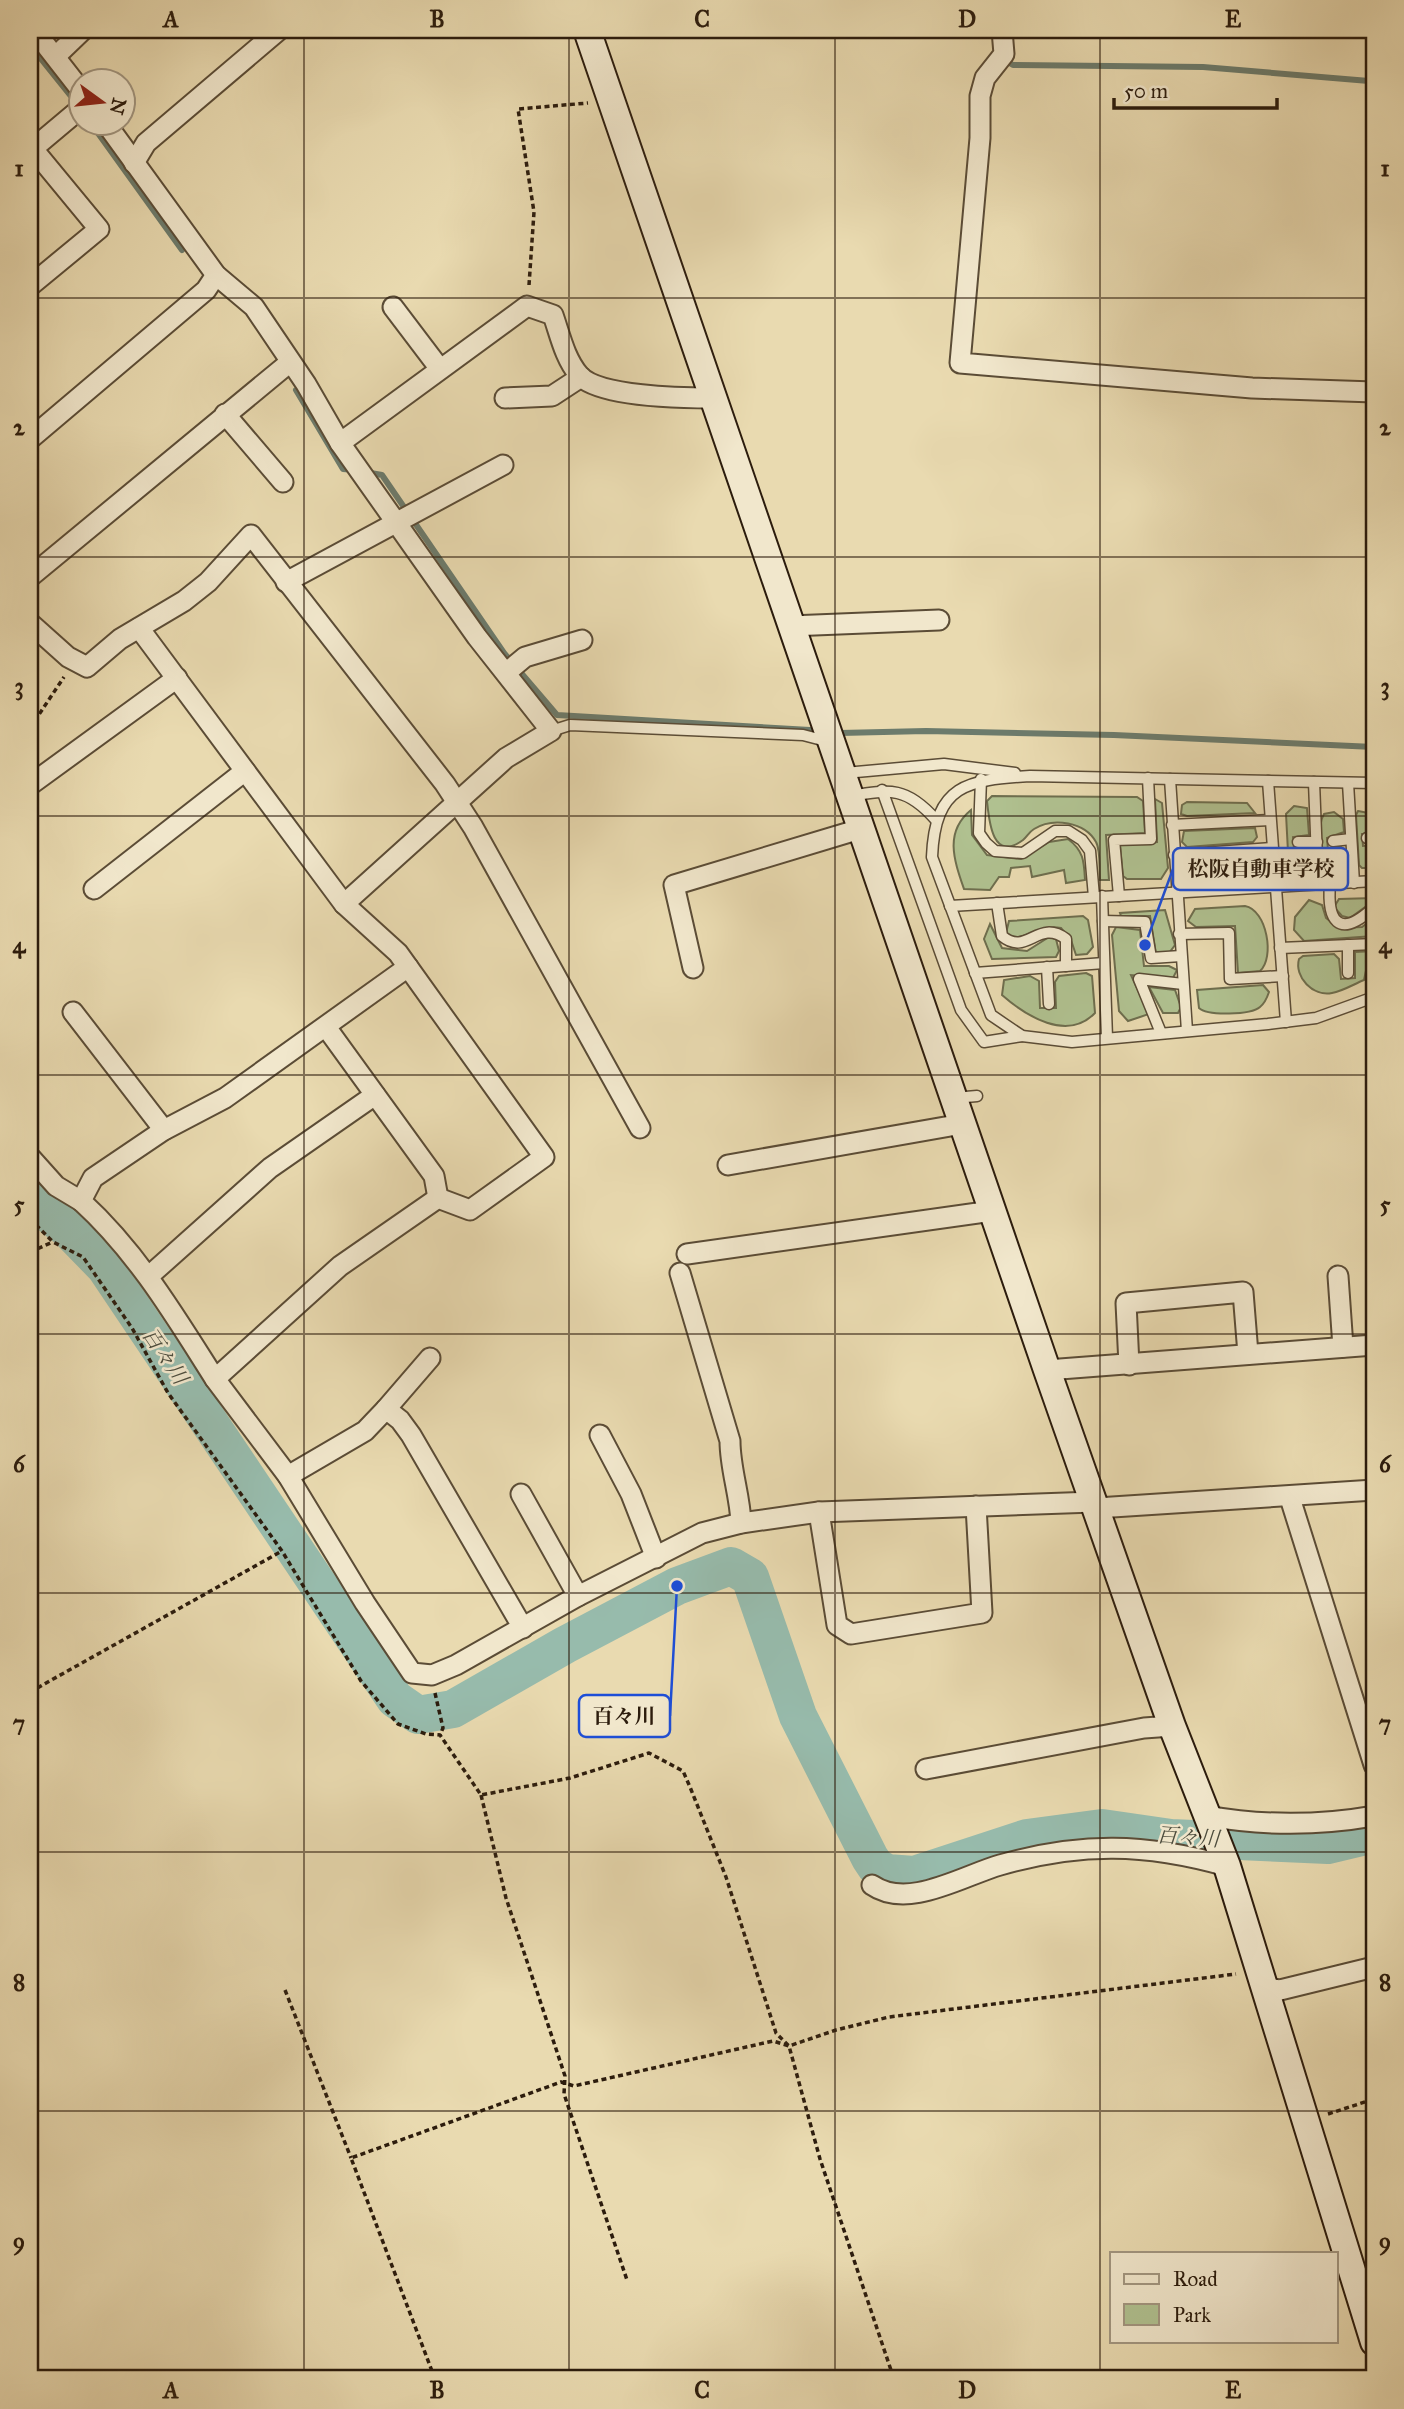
<svg xmlns="http://www.w3.org/2000/svg" width="1404" height="2409" font-family="'IM FELL Great Primer','Noto Serif JP',serif">
	<style>
		.green { fill: #b0c190; stroke: #6e6e4e; stroke-width: 2 }
		.lines { fill: none; stroke-linecap: round; stroke-linejoin: round }
		.stream { stroke: #6c7b6c; stroke-width: 6 }
		.river { stroke: #97bbac; stroke-width: 38 }
		.lane-casing { stroke: #5b4c36; stroke-width: 13 }
		.street-casing { stroke: #5b4c36; stroke-width: 23 }
		.secondary-casing { stroke: #2c1c0d; stroke-width: 30 }
		.path { stroke: #2c1c0d; stroke-width: 3.5; stroke-dasharray: 5 3.5; stroke-linecap: butt }
		.lane { stroke: #f1e7cc; stroke-width: 10 }
		.street { stroke: #f1e7cc; stroke-width: 19 }
		.secondary { stroke: #f1e7cc; stroke-width: 26 }
		.grid { fill: none; stroke: #2c1c0d; stroke-width: 2; stroke-opacity: 0.55 }
		.labels { text-anchor: middle; stroke-width: 5; stroke-linejoin: round; paint-order: stroke }
		.water-label { font-size: 21px; font-style: italic; fill: #4c4c3d; stroke: #f1e7cc }
		.leader { fill: none; stroke: #1d4ed8; stroke-width: 2.5 }
		.callout-dot { fill: #1d4ed8; stroke: #f1e7cc; stroke-width: 2.5 }
		.callout { fill: #f1e7cc; stroke: #1d4ed8; stroke-width: 2.5 }
		.callout-label { font-size: 21px; text-anchor: middle; font-weight: bold; fill: #2c1c0d }
		.neatline { fill: none; stroke: #2c1c0d; stroke-width: 2.5 }
		.grid-label { font-size: 23px; text-anchor: middle; font-weight: bold; fill: #2c1c0d }
	</style>
	<rect width="100%" height="100%" fill="#e9dab0"/>
	<filter id="stains"><feTurbulence type="fractalNoise" baseFrequency=".00286" numOctaves="4"/><feColorMatrix values="0 0 0 0 .2 0 0 0 0 .09 0 0 0 0 .02 0 0 0 .5 -.17"/></filter>
	<radialGradient id="worn" r=".72"><stop offset=".6" stop-color="#630" stop-opacity="0"/><stop offset="1" stop-color="#630" stop-opacity=".3"/></radialGradient>
	<g class="green">
		<path d="M992 796 1137 797 1143 801 1145 833 1106 835 1109 880H1100C1099 869 1101 851 1096 842 1085 822 1053 817 1034 829 1029 832 1027 837 1023 840 992 863 989 820 987 801Z"/>
		<polygon points="1155,799 1162,803 1168,868 1161,879 1127,879 1123,876 1120,845 1157,842"/>
		<polygon points="1187,802 1247,803 1255,813 1187,816 1181,814 1182,805"/>
		<polygon points="1294,806 1307,808 1309,835 1293,837 1294,849 1308,849 1313,854 1313,868 1308,871 1293,864 1288,852 1286,814"/>
		<path d="M971 810 972 835 987 855 1021 859 1049 842 1068 839C1084 851 1084 862 1085 880L1066 883 1064 870 1032 877 1030 866 1011 868 1009 877H999L990 890 964 889C954 860 944 832 971 810Z"/>
		<polygon points="1358,811 1374,814 1374,834 1362,834 1363,846 1374,845 1374,868 1362,868 1359,865 1356,815"/>
		<path d="M1334 812 1343 819 1344 832 1327 838 1328 850 1340 846 1344 850 1343 870H1330C1319 862 1317 825 1324 814Z"/>
		<polygon points="1255,828 1257,837 1253,842 1187,847 1182,842 1184,831"/>
		<polygon points="1374,898 1374,905 1368,905 1350,918 1342,916 1334,907 1339,899"/>
		<polygon points="1309,900 1322,905 1326,918 1339,928 1362,927 1374,918 1374,936 1304,941 1294,930 1295,917"/>
		<path d="M1245 906C1267 910 1275 958 1260 971L1238 973 1235 926 1196 927 1188 921 1195 909Z"/>
		<polygon points="1165,910 1175,945 1169,953 1156,954 1150,916 1121,916 1120,913"/>
		<path d="M1083 916 1088 920 1093 947 1087 954 1076 955 1071 940 1061 928C1041 924 1031 937 1012 938L1006 933 1009 921Z"/>
		<polygon points="990,924 1002,948 1027,951 1049,937 1056,939 1059,951 1056,957 992,959 984,939"/>
		<polygon points="1116,927 1140,930 1144,966 1169,966 1177,970 1173,978 1131,975 1149,1014 1128,1021 1119,1011 1112,935"/>
		<path d="M1374 951V959L1368 961 1364 980C1354 984 1343 991 1332 993 1313 997 1294 977 1299 959L1303 956 1334 954 1339 959 1341 979 1355 978V952Z"/>
		<path d="M1086 973 1092 976 1095 1013C1067 1042 1026 1016 1002 995L1004 980 1030 976 1039 981 1040 1008H1056L1055 982 1059 976Z"/>
		<path d="M1263 985 1269 992C1267 998 1265 1003 1260 1007 1251 1015 1207 1016 1199 1008L1197 990Z"/>
		<polygon points="1149,987 1175,990 1181,1007 1178,1013 1163,1013"/>
	</g>
	<g class="lines">
		<g class="stream">
			<polyline points="30,45 79,106"/>
			<polyline points="1003,59 1013,65 1203,67 1369,81 1374,76"/>
			<polyline points="90,122 182,250"/>
			<polyline points="296,390 343,469 355,470"/>
			<polyline points="365,472 382,475 504,653 557,715 810,730"/>
			<polyline points="840,733 926,731 1114,735 1374,747"/>
		</g>
		<polyline class="river" points="30,1199 68,1229 105,1267 395,1699 418,1715 453,1709 565,1645 677,1586 731,1566 750,1577 798,1716 870,1858 876,1867 887,1873 914,1875 1027,1838 1102,1828 1171,1838 1328,1845 1374,1834"/>
		<defs>
			<g id="lane">
				<polyline points="551,731 570,725 803,735 830,742"/>
				<polyline points="845,773 944,764 1015,773"/>
				<polyline points="981,779 979,833 986,843 995,851 1023,853 1055,831 1068,831 1082,840 1090,851 1094,897"/>
				<polyline points="1170,779 1187,1031"/>
				<polyline points="1268,781 1286,1022"/>
				<polyline points="1314,782 1318,884"/>
				<polyline points="1348,783 1354,883"/>
				<path d="M1374 783 1030 776C967 780 935 784 932 857L991 1015 1022 1036 1072 1042 1268 1024 1316 1018 1374 997"/>
				<polyline points="882,790 961,1010 984,1042 1022,1036"/>
				<path d="M850 796C891 789 907 787 936 820"/>
				<polyline points="1172,825 1270,820"/>
				<polyline points="1367,838 1374,837"/>
				<polyline points="1333,841 1351,839"/>
				<polyline points="1298,842 1317,842"/>
				<polyline points="1174,855 1272,848"/>
				<path d="M1330 884C1327 920 1338 939 1371 910L1374 911"/>
				<polyline points="1102,896 1107,1038"/>
				<polyline points="1119,896 1114,840 1151,839 1148,778"/>
				<path d="M997 903 1002 936C1027 957 1038 918 1066 939V966"/>
				<polyline points="950,906 1374,881"/>
				<polyline points="1103,921 1145,922 1151,958 1181,956"/>
				<polyline points="1179,934 1229,933 1230,979 1283,976"/>
				<polyline points="1348,945 1348,973"/>
				<polyline points="1280,948 1374,944"/>
				<polyline points="1047,967 1049,1004"/>
				<polyline points="975,973 1104,963"/>
				<polyline points="1161,1033 1139,979 1183,984"/>
				<polyline points="954,1098 977,1096"/>
			</g>
			<g id="street">
				<polyline points="34,30 80,89"/>
				<polyline points="1002,30 1004,54 985,78 980,96 980,138 960,363 1252,388 1374,392"/>
				<polyline points="57,55 83,30"/>
				<polyline points="105,122 216,275 254,307 306,384 340,443"/>
				<polyline points="30,151 80,109"/>
				<polyline points="134,163 146,143 279,30"/>
				<polyline points="30,286 99,229 33,149"/>
				<polyline points="393,307 440,369"/>
				<polyline points="505,398 552,396 581,377"/>
				<polyline points="225,414 283,482"/>
				<polyline points="30,439 206,290 216,275"/>
				<polyline points="30,577 289,363"/>
				<polyline points="286,582 503,465"/>
				<polyline points="30,623 68,657 87,667 120,639 184,601 208,582 251,535 445,784 473,827 640,1128"/>
				<polyline points="790,626 939,620"/>
				<polyline points="139,628 344,904 398,953 544,1157 470,1210 438,1198 340,1266 215,1379 288,1476 365,1603 412,1673 432,1675 456,1665 578,1596 702,1533 741,1523 819,1512 1094,1502"/>
				<polyline points="507,672 525,657 582,640"/>
				<polyline points="30,785 177,678"/>
				<polyline points="94,889 245,771"/>
				<path d="M344 904 506 758 551 731 477 637 340 443 527 306 553 315C560 335 565 359 579 375 598 397 683 398 712 398"/>
				<polyline points="693,968 674,885 860,829"/>
				<polyline points="73,1012 164,1130"/>
				<polyline points="326,1027 434,1176 438,1198"/>
				<polyline points="30,1157 56,1186 81,1201"/>
				<polyline points="728,1165 962,1124"/>
				<polyline points="687,1254 992,1211"/>
				<path d="M680 1273 730 1441C730 1469 740 1495 741 1523"/>
				<polyline points="149,1276 270,1168 375,1095"/>
				<polyline points="1338,1276 1343,1347"/>
				<polyline points="1129,1365 1126,1303 1243,1292 1248,1354"/>
				<polyline points="1047,1370 1374,1345"/>
				<path d="M215 1379C175 1316 137 1252 81 1201L93 1178 164 1130 225 1098 408 967"/>
				<polyline points="386,1409 430,1358"/>
				<polyline points="600,1435 631,1494 656,1558"/>
				<polyline points="288,1476 365,1431 386,1409 400,1420 411,1435 523,1628"/>
				<polyline points="521,1494 578,1596"/>
				<polyline points="1290,1498 1374,1765"/>
				<polyline points="1097,1508 1374,1490"/>
				<polyline points="819,1512 837,1625 851,1634 982,1613 976,1506"/>
				<polyline points="926,1769 1144,1728 1172,1726"/>
				<path d="M1207 1816C1264 1826 1317 1826 1374 1816"/>
				<path d="M872 1885C908 1910 962 1876 1000 1865 1081 1842 1145 1843 1227 1866"/>
				<polyline points="1265,1988 1280,1990 1374,1967"/>
			</g>
			<polyline id="secondary" points="587,30 1047,1370 1172,1726 1227,1866 1374,2342"/>
		</defs>
		<use href="#lane" class="lane-casing"/>
		<use href="#street" class="street-casing"/>
		<use href="#secondary" class="secondary-casing"/>
		<g class="path">
			<polyline points="529,285 534,212 518,109 588,103"/>
			<polyline points="30,728 64,677"/>
			<polyline points="30,1219 53,1242 83,1257 132,1328 168,1393 282,1551 361,1681 398,1724 426,1734 440,1735 481,1795 570,1778 649,1753 683,1771 690,1787 726,1877 776,2033 789,2046 820,2159 894,2379"/>
			<polyline points="30,1252 53,1242"/>
			<polyline points="30,1692 282,1551"/>
			<polyline points="435,1693 443,1728 440,1735"/>
			<polyline points="481,1795 506,1898 565,2076 564,2094 627,2280"/>
			<polyline points="285,1990 351,2158"/>
			<polyline points="1328,2114 1374,2099"/>
			<polyline points="432,2371 351,2158 561,2082 574,2086 773,2041 789,2046 836,2030 889,2017 1236,1974"/>
		</g>
		<use href="#lane" class="lane"/>
		<use href="#street" class="street"/>
		<use href="#secondary" class="secondary"/>
	</g>
	<path class="grid" d="M304 30V2379M569 30V2379M835 30V2379M1100 30V2379M30 298H1374M30 557H1374M30 816H1374M30 1075H1374M30 1334H1374M30 1593H1374M30 1852H1374M30 2111H1374"/>
	<g class="labels">
		<g class="water-label">
			<text transform="translate(165 1356) rotate(56)" y="7">百々川</text>
			<text transform="translate(1188 1837) rotate(4)" y="7">百々川</text>
		</g>
	</g>
	<path class="leader" d="M1145 945L1173 869M677 1586L670 1716"/>
	<g class="callout-dot">
		<circle cx="1145" cy="945" r="7"/>
		<circle cx="677" cy="1586" r="7"/>
	</g>
	<g class="callout">
		<rect x="1173" y="848" width="175" height="42" rx="7"/>
		<rect x="579" y="1695" width="91" height="42" rx="7"/>
	</g>
	<g class="callout-label">
		<text x="1261" y="876">松阪自動車学校</text>
		<text x="624" y="1723">百々川</text>
	</g>
	<rect width="1404" height="2409" fill="none" stroke="#e9dab0" stroke-width="77"/>
	<rect x="1110" y="2252" width="228" height="91" fill="#f1e7cc" stroke="#a29680" stroke-width="2"/>
	<rect x="1124" y="2274" width="35" height="10" fill="#f1e7cc" stroke="#a29680" stroke-width="2"/>
	<text x="1173" y="2286" font-size="21" fill="#2c1c0d">Road</text>
	<rect x="1124" y="2304" width="35" height="21" fill="#b0c190" stroke="#a29680" stroke-width="2"/>
	<text x="1173" y="2322" font-size="21" fill="#2c1c0d">Park</text>
	<g transform="translate(102 102) rotate(105)"><circle r="33" fill="#f1e7cc" stroke="#a29680" stroke-width="2"/>
	<path d="M0-5L12 26L0 18L-12 26Z" fill="#8f2418"/>
	<text y="-10" font-size="19" font-weight="bold" text-anchor="middle" fill="#2c1c0d">N</text>
	</g>
	<path d="M1114 98v10h163v-10" fill="none" stroke="#2c1c0d" stroke-width="3.5"/>
	<text x="1124" y="98" font-size="21" fill="#2c1c0d" stroke="#f1e7cc" stroke-width="5" paint-order="stroke">50 m</text>
	<rect x="38" y="38" width="1328" height="2332" class="neatline"/>
	<g class="grid-label">
		<text x="171" y="27">A</text>
		<text x="437" y="27">B</text>
		<text x="702" y="27">C</text>
		<text x="967" y="27">D</text>
		<text x="1233" y="27">E</text>
		<text x="19" y="176">1</text>
		<text x="1385" y="176">1</text>
		<text x="19" y="435">2</text>
		<text x="1385" y="435">2</text>
		<text x="19" y="694">3</text>
		<text x="1385" y="694">3</text>
		<text x="19" y="953">4</text>
		<text x="1385" y="953">4</text>
		<text x="19" y="1212">5</text>
		<text x="1385" y="1212">5</text>
		<text x="19" y="1472">6</text>
		<text x="1385" y="1472">6</text>
		<text x="19" y="1731">7</text>
		<text x="1385" y="1731">7</text>
		<text x="19" y="1990">8</text>
		<text x="1385" y="1990">8</text>
		<text x="19" y="2249">9</text>
		<text x="1385" y="2249">9</text>
		<text x="171" y="2398">A</text>
		<text x="437" y="2398">B</text>
		<text x="702" y="2398">C</text>
		<text x="967" y="2398">D</text>
		<text x="1233" y="2398">E</text>
	</g>
	<rect width="100%" height="100%" filter="url(#stains)"/>
	<rect width="100%" height="100%" fill="url(#worn)"/>
</svg>
